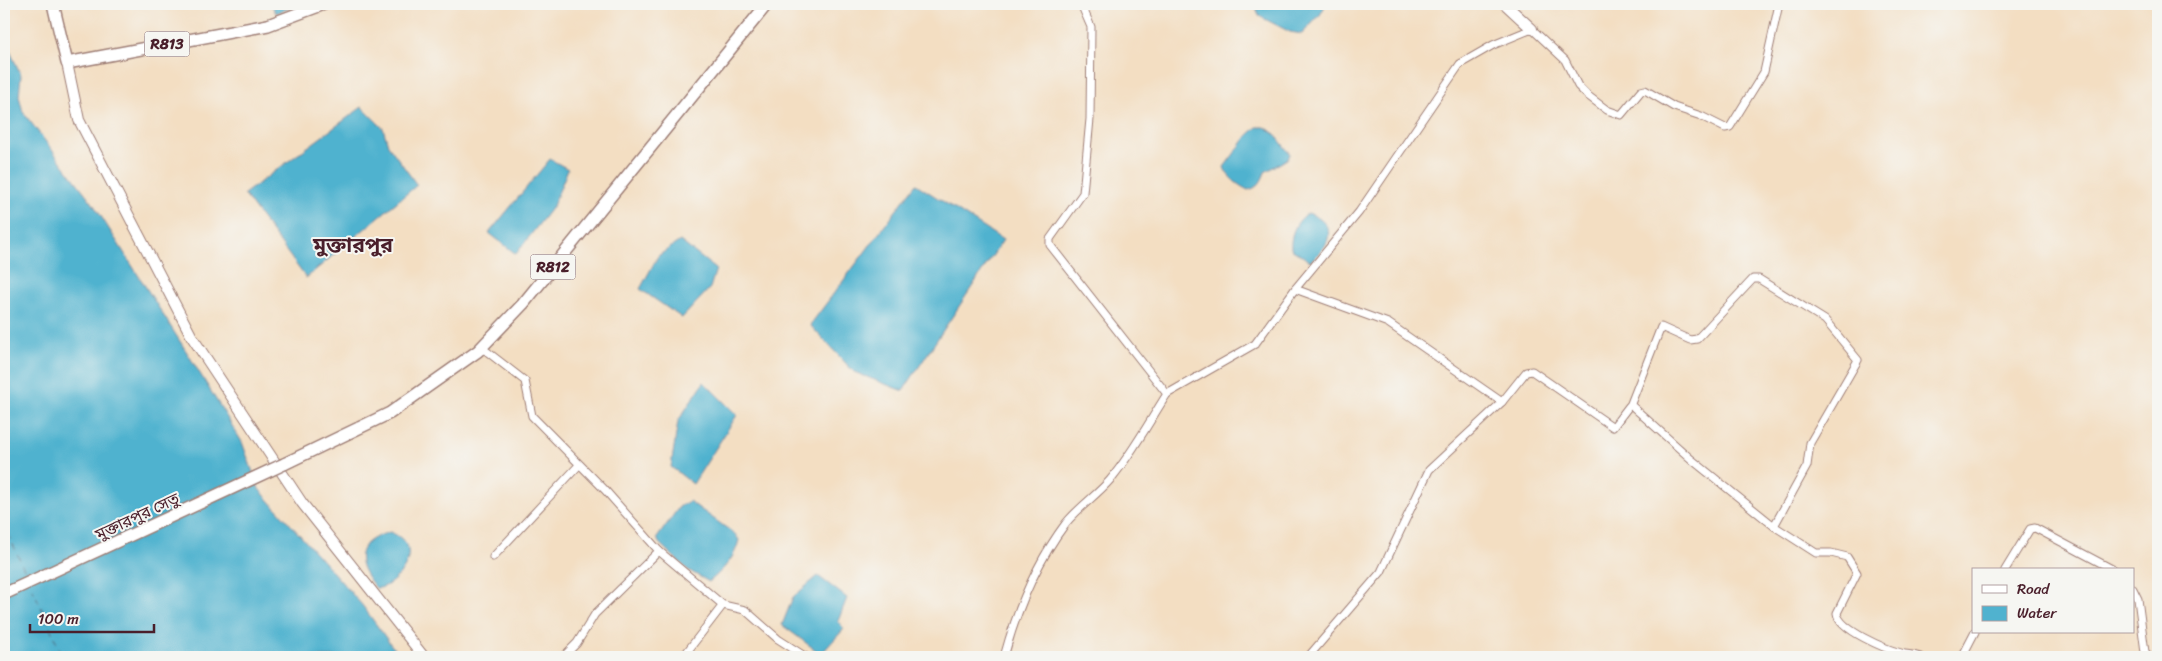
<svg xmlns="http://www.w3.org/2000/svg" width="2162" height="661" font-family="Sriracha,'Noto Sans Bengali',sans-serif">
	<style>
		.water { fill: #50b2cf; stroke: #4d687d }
		.lines { fill: none; stroke-linecap: round; stroke-linejoin: round }
		.ferry { stroke: #4c5264; stroke-width: 1; stroke-dasharray: 6 5; stroke-linecap: butt }
		.street-casing { stroke: #9e7e76; stroke-width: 9 }
		.secondary-casing { stroke: #9e7e76; stroke-width: 12 }
		.primary-casing { stroke: #9e7e76; stroke-width: 14 }
		.street { stroke: #fff; stroke-width: 7 }
		.secondary { stroke: #fff; stroke-width: 10 }
		.primary { stroke: #fff; stroke-width: 11 }
		.primary-bridge-casing { stroke: #9e7e76; stroke-width: 14; stroke-linecap: butt }
		.primary-bridge { stroke: #fff; stroke-width: 11 }
		.labels { text-anchor: middle; stroke-width: 4; stroke-linejoin: round; paint-order: stroke }
		.shield { fill: #f6f6f2; stroke: #7e6067; stroke-width: 1 }
		.shield-label { font-size: 15px; font-weight: bold; fill: #4a1f2b }
		.street-label { font-size: 16px; fill: #4a1f2b; stroke: #f6f6f2 }
		.district-label { font-size: 21px; font-weight: bold; fill: #4a1f2b; stroke: #f6f6f2 }
	</style>
	<rect width="100%" height="100%" fill="#f6f6f2"/>
	<filter id="ink" filterUnits="userSpaceOnUse"><feTurbulence type="fractalNoise" baseFrequency=".02" numOctaves="2"/><feDisplacementMap in="SourceGraphic" scale="10" xChannelSelector="R" yChannelSelector="G"/><feConvolveMatrix kernelMatrix="1 2 1 2 8 2 1 2 1" color-interpolation-filters="sRGB"/></filter>
	<filter id="wash" filterUnits="userSpaceOnUse"><feTurbulence type="fractalNoise" baseFrequency=".0096" numOctaves="4" result="noise"/><feDisplacementMap in="SourceGraphic" scale="20" xChannelSelector="R" yChannelSelector="G"/><feGaussianBlur stdDeviation="1.12" result="paint"/><feColorMatrix in="noise" values="0 0 0 0 0 0 0 0 0 0 0 0 0 0 0 0 0 1.4 0 .05"/><feComposite in="paint" operator="in"/></filter>
	<g filter="url(#wash)">
		<rect width="100%" height="100%" fill="#f3dec2"/>
		<g class="water">
			<polygon points="271,4 301,4 276,13"/>
			<polygon points="1259,4 1326,4 1320,15 1302,34 1290,32 1259,16 1256,7"/>
			<polygon points="4,38 21,75 19,96 23,112 92,202 188,354 242,442 259,489 362,605 400,657 4,657"/>
			<polygon points="362,107 383,128 388,145 417,185 306,278 244,194"/>
			<path d="M1257 127H1265L1275 134 1290 154 1287 159 1265 172C1262 181 1258 188 1248 190 1238 185 1227 177 1224 167L1248 135Z"/>
			<polygon points="550,159 568,169 553,206 516,254 489,233"/>
			<polygon points="916,184 1003,240 903,391 854,372 810,325"/>
			<path d="M1308 213C1338 224 1332 245 1310 261L1291 249C1290 234 1296 221 1308 213Z"/>
			<polygon points="680,241 716,269 710,288 682,318 640,289 658,256"/>
			<polygon points="704,382 737,415 693,484 671,467 678,421"/>
			<path d="M689 501 735 534 739 540C735 558 723 570 709 582L688 570 659 543 657 538 679 507Z"/>
			<path d="M390 532C432 549 391 591 376 588 353 562 354 542 390 532Z"/>
			<polygon points="818,576 847,598 838,621 844,629 821,654 782,625 793,597"/>
		</g>
		<g class="lines">
			<g class="ferry">
				<polyline points="4,524 28,578"/>
				<polyline points="32,587 63,657"/>
			</g>
		</g>
	</g>
	<g filter="url(#ink)">
		<g class="lines">
			<defs>
				<g id="street">
					<path d="M1295 289 1388 323 1502 402 1526 372 1532 371 1613 427 1629 406H1632L1691 459 1774 526 1816 553H1831L1847 557 1857 573 1837 613C1839 630 1886 649 1901 653 1907 655 1913 654 1920 657"/>
					<polyline points="478,351 485,350 525,381 532,416 605,490 659,551 595,614 577,643 563,657"/>
					<polyline points="1167,394 1255,344 1295,289 1359,212 1460,64 1493,45 1532,29 1565,60 1578,86 1587,95 1607,110 1621,115 1641,91 1645,90 1674,107 1701,116 1725,128 1730,127 1764,72 1779,4"/>
					<polyline points="1630,406 1661,327 1690,340 1697,339 1753,279 1759,279 1825,320 1858,360 1810,443 1807,466 1774,526"/>
					<polyline points="659,551 723,605 745,610 778,639 806,657"/>
					<polyline points="493,557 579,465"/>
					<polyline points="2005,570 2030,529 2035,528 2114,570"/>
					<polyline points="2133,589 2138,599 2145,652 2150,657"/>
					<polyline points="683,657 723,605"/>
					<path d="M1004 657C1017 609 1036 563 1066 523 1079 507 1097 495 1110 480 1132 454 1149 422 1167 394L1050 245V239L1083 193 1090 119 1091 27 1081 4"/>
					<polyline points="1308,657 1381,572 1429,470 1502,402"/>
					<polyline points="1962,657 1975,632"/>
				</g>
				<g id="secondary">
					<polyline points="1505,4 1532,29"/>
					<polyline points="67,63 79,120 192,337 302,503 424,657"/>
				</g>
				<g id="primary">
					<polyline points="53,4 67,63 268,25 324,4"/>
					<polyline points="284,464 390,413 478,351 523,304 767,4"/>
				</g>
			</defs>
			<use href="#street" class="street-casing"/>
			<use href="#secondary" class="secondary-casing"/>
			<use href="#primary" class="primary-casing"/>
			<use href="#street" class="street"/>
			<use href="#secondary" class="secondary"/>
			<use href="#primary" class="primary"/>
			<defs>
				<polyline id="primary-bridge" points="4,594 284,464"/>
			</defs>
			<use href="#primary-bridge" class="primary-bridge-casing"/>
			<use href="#primary-bridge" class="primary-bridge"/>
		</g>
	</g>
	<g class="labels">
		<g class="shield">
			<rect x="144.5" y="31.5" width="45" height="25" rx="4"/>
			<rect x="530.5" y="254.5" width="45" height="25" rx="4"/>
		</g>
		<g class="shield-label">
			<text x="167" y="49">R813</text>
			<text x="553" y="272">R812</text>
		</g>
		<g class="street-label">
			<text transform="translate(137 516) rotate(-25)" y="6">মুক্তারপুর সেতু</text>
		</g>
		<g class="district-label">
			<text x="353" y="252">মুক্তারপুর</text>
		</g>
	</g>
	<rect width="2162" height="661" fill="none" stroke="#f6f6f2" stroke-width="20"/>
	<rect x="1972" y="568" width="162" height="65" fill="#f6f6f2" stroke="#b1a0a2"/>
	<rect x="1982" y="585" width="25" height="8" fill="#ffffff" stroke="#b1a0a2"/>
	<text x="2017" y="594" font-size="15" fill="#4a1f2b">Road</text>
	<rect x="1982" y="606" width="25" height="15" fill="#50b2cf" stroke="#b1a0a2"/>
	<text x="2017" y="618" font-size="15" fill="#4a1f2b">Water</text>
	<path d="M30 624v8h124v-8" fill="none" stroke="#4a1f2b" stroke-width="2.5"/>
	<text x="38" y="624" font-size="15" fill="#4a1f2b" stroke="#f6f6f2" stroke-width="4" paint-order="stroke">100 m</text>
</svg>
